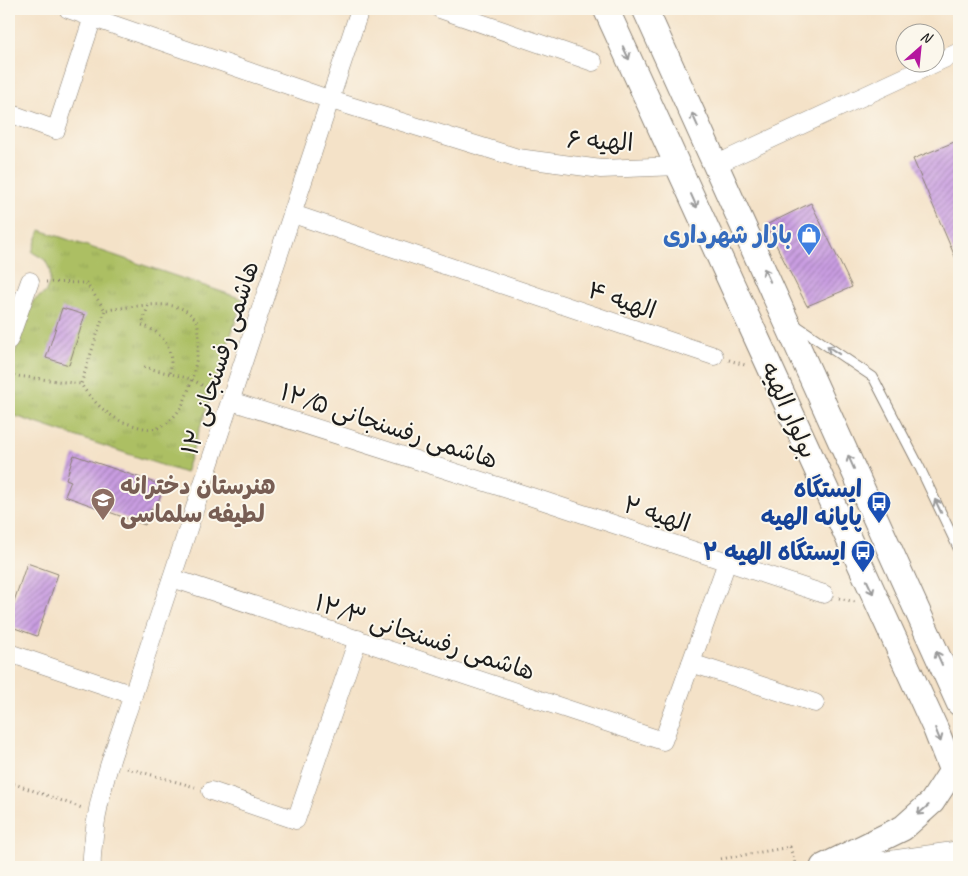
<svg xmlns="http://www.w3.org/2000/svg" width="968" height="876" font-family="Caveat,'Playpen Sans Arabic',sans-serif">
	<style>
		.park { fill: url(#park-tufts); stroke: #646e40 }
		.building { fill: url(#building-hatch) }
		.lines { fill: none; stroke-linecap: round; stroke-linejoin: round }
		.lane-casing { stroke: #887f72; stroke-width: 11 }
		.street-casing { stroke: #887f72; stroke-width: 19 }
		.secondary-casing { stroke: #887f72; stroke-width: 27 }
		.highway-casing { stroke: #887f72; stroke-width: 29 }
		.path { stroke: #887f72; stroke-width: 3; stroke-dasharray: 1 4; stroke-linecap: butt }
		.lane { stroke: #fff; stroke-width: 9 }
		.street { stroke: #fff; stroke-width: 18 }
		.secondary { stroke: #fff; stroke-width: 25 }
		.highway { stroke: #fff; stroke-width: 28 }
		.oneway { stroke: #999 }
		.labels { text-anchor: middle; stroke-width: 4; stroke-linejoin: round; paint-order: stroke }
		.street-label { font-size: 24px; fill: #1c1c1c; stroke: #fbf7ec }
		.shop-label { font-size: 24px; font-weight: bold; fill: #366cbe; stroke: #fbf7ec; text-anchor: end }
		.education-label { font-size: 24px; font-weight: bold; fill: #785e54; stroke: #fbf7ec; text-anchor: start }
		.transit-label { font-size: 24px; font-weight: bold; fill: #164399; stroke: #fbf7ec; text-anchor: end }
	</style>
	<defs>
		<pattern id="park-tufts" width="24" height="20" patternUnits="userSpaceOnUse" patternTransform="scale(1.25)"><rect width="24" height="20" fill="#acbf63"/><path d="M3 7l-1-3M5 7V3M7 7l1-3M15 17l-1-3M17 17v-4M19 17l1-3" fill="none" stroke="#93a455"/></pattern>
		<pattern id="building-hatch" width="6" height="6" patternUnits="userSpaceOnUse" patternTransform="scale(1.25)"><rect width="6" height="6" fill="#c99de1"/><path d="M-1 1l2-2M0 6l6-6M5 7l2-2" fill="none" stroke="#a27fb6"/></pattern>
	</defs>
	<rect width="100%" height="100%" fill="#fbf7ec"/>
	<filter id="ink" filterUnits="userSpaceOnUse"><feTurbulence type="fractalNoise" baseFrequency=".02" numOctaves="2"/><feDisplacementMap in="SourceGraphic" scale="10" xChannelSelector="R" yChannelSelector="G"/><feConvolveMatrix kernelMatrix="1 2 1 2 8 2 1 2 1" color-interpolation-filters="sRGB"/></filter>
	<filter id="wash" filterUnits="userSpaceOnUse"><feTurbulence type="fractalNoise" baseFrequency=".0096" numOctaves="4" result="noise"/><feDisplacementMap in="SourceGraphic" scale="20" xChannelSelector="R" yChannelSelector="G"/><feGaussianBlur stdDeviation="1.12" result="paint"/><feColorMatrix in="noise" values="0 0 0 0 0 0 0 0 0 0 0 0 0 0 0 0 0 1.4 0 .05"/><feComposite in="paint" operator="in"/></filter>
	<g filter="url(#wash)">
		<rect width="100%" height="100%" fill="#f4e2c8"/>
		<polygon class="park" points="40,230 243,299 185,473 9,414 9,370 33,301 45,293 50,281 50,270 45,260 32,252"/>
		<g id="blocks">
			<g class="building">
				<polygon points="959,140 959,266 913,159"/>
				<polygon points="811,203 852,287 807,306 766,225"/>
				<polygon points="62,308 85,315 69,365 46,358"/>
				<polygon points="74,455 164,486 155,510 151,509 145,525 65,496 71,481 66,479"/>
				<polygon points="27,563 58,574 37,636 9,626 9,616"/>
			</g>
		</g>
	</g>
	<g filter="url(#ink)">
		<use href="#blocks" fill-opacity="0" stroke="#887f72" stroke-width="1"/>
		<g class="lines">
			<defs>
				<polyline id="lane" points="796,325 873,377 919,466 959,550"/>
				<g id="street">
					<polyline points="68,9 331,100 518,158 601,169 679,166"/>
					<polyline points="440,9 593,62"/>
					<polyline points="9,113 56,130 93,17"/>
					<polyline points="715,165 959,52"/>
					<polyline points="293,214 714,356"/>
					<polyline points="9,340 30,281"/>
					<polyline points="231,401 532,497 824,594"/>
					<polyline points="172,578 663,741 727,562"/>
					<polyline points="9,653 133,695"/>
					<polyline points="691,663 815,703"/>
					<polyline points="211,791 296,820 358,639"/>
					<path d="M92 867C91 857 93 847 94 836 99 787 117 742 133 695L360 9"/>
				</g>
				<g id="secondary">
					<polyline points="606,9 936,730 952,771"/>
					<polyline points="645,9 959,703"/>
					<polyline points="823,867 903,828 932,802 952,771"/>
				</g>
				<polyline id="highway" points="875,867 959,855"/>
			</defs>
			<use href="#lane" class="lane-casing"/>
			<use href="#street" class="street-casing"/>
			<use href="#secondary" class="secondary-casing"/>
			<use href="#highway" class="highway-casing"/>
			<g class="path">
				<path d="M46 282 86 283 105 310C127 308 165 299 185 310 188 312 194 317 196 320 205 339 191 388 182 406 176 415 168 425 157 428 147 431 133 425 123 422 108 416 89 398 81 384L105 310"/>
				<path d="M148 306 142 325C165 333 174 350 170 374"/>
				<polyline points="729,360 745,365"/>
				<polyline points="144,367 191,379 216,393"/>
				<polyline points="9,375 81,384"/>
				<polyline points="839,598 855,602"/>
				<polyline points="127,768 195,787"/>
				<polyline points="9,782 82,808"/>
				<polyline points="721,859 790,847 796,867"/>
			</g>
			<use href="#lane" class="lane"/>
			<use href="#street" class="street"/>
			<use href="#secondary" class="secondary"/>
			<use href="#highway" class="highway"/>
		</g>
		<defs><path id="oneway-shaft" d="M-6 0H5M1.5-3L5.5 0L1.5 3" fill="none" stroke-width="1.6" stroke-linecap="round" stroke-linejoin="round" transform="scale(1.25)"/></defs>
		<g class="oneway">
			<use href="#oneway-shaft" transform="translate(626 53) rotate(65)"/>
			<use href="#oneway-shaft" transform="translate(695 120) rotate(-114)"/>
			<use href="#oneway-shaft" transform="translate(694 201) rotate(66)"/>
			<use href="#oneway-shaft" transform="translate(767 275) rotate(-115)"/>
			<use href="#oneway-shaft" transform="translate(833 350) rotate(-146)"/>
			<use href="#oneway-shaft" transform="translate(851 462) rotate(-114)"/>
			<use href="#oneway-shaft" transform="translate(938 506) rotate(-115)"/>
			<use href="#oneway-shaft" transform="translate(870 587) rotate(65)"/>
			<use href="#oneway-shaft" transform="translate(939 658) rotate(-114)"/>
			<use href="#oneway-shaft" transform="translate(938 735) rotate(68)"/>
			<use href="#oneway-shaft" transform="translate(923 810) rotate(139)"/>
		</g>
	</g>
	<defs>
		<symbol id="shop-pin" viewBox="-11 -11 22 30"><path d="M0 17L-7.5 6A9.5 9.5 0 1 1 7.5 6Z" fill="#3f7fe0" stroke="#fbf7ec"/><path d="M-5-2.5h2.3a2.7 3.5 0 0 1 5.4 0H5L5.5 6h-11ZM-1.5-2.5h3a1.5 2.3 0 0 0-3 0Z" fill="#fff"/></symbol>
		<symbol id="school-pin" viewBox="-11 -11 22 30"><path d="M0 17L-7.5 6A9.5 9.5 0 1 1 7.5 6Z" fill="#8d6e63" stroke="#fbf7ec"/><path d="M0-5L7-2L0 1L-7-2ZM-4 1L0 2.5L4 1V4Q0 6-4 4Z" fill="#fff"/></symbol>
		<symbol id="bus-pin" viewBox="-11 -11 22 30"><path d="M0 17L-7.5 6A9.5 9.5 0 1 1 7.5 6Z" fill="#1a4fb4" stroke="#fbf7ec"/><path d="M-5-6H5V4H4V6H2V4H-2V6H-4V4H-5ZM-3.5-4V0h7V-4ZM-3.5 1.2v1.5H-2V1.2ZM2 1.2v1.5H3.5V1.2Z" fill="#fff"/></symbol>
	</defs>
	<g fill-rule="evenodd">
		<use href="#shop-pin" x="795" y="221" width="28" height="38"/>
		<use href="#school-pin" x="89" y="486" width="28" height="38"/>
		<use href="#bus-pin" x="865" y="489" width="28" height="38"/>
		<use href="#bus-pin" x="849" y="538" width="28" height="38"/>
	</g>
	<g class="labels">
		<g class="street-label">
			<text transform="translate(600 141) rotate(3)" y="8">الهیه ۶</text>
			<text transform="translate(622 300) rotate(19)" y="8">الهیه ۴</text>
			<text transform="translate(220 358) rotate(-72)" y="8">هاشمی رفسنجانی ۱۲</text>
			<text transform="translate(789 410) rotate(66)" y="8">بولوار الهیه</text>
			<text transform="translate(389 426) rotate(18)" y="8">هاشمی رفسنجانی ۱۲/۵</text>
			<text transform="translate(657 514) rotate(18)" y="8">الهیه ۲</text>
			<text transform="translate(425 637) rotate(18)" y="8">هاشمی رفسنجانی ۱۲/۳</text>
		</g>
		<g class="shop-label">
			<text x="792" y="243">بازار شهرداری</text>
		</g>
		<g class="education-label">
			<text x="120" y="494">هنرستان دخترانه<tspan x="120" dy="28">لطیفه سلماسی</tspan></text>
		</g>
		<g class="transit-label">
			<text x="862" y="497">ایستگاه<tspan x="862" dy="28">پایانه الهیه</tspan></text>
			<text x="846" y="560">ایستگاه الهیه ۲</text>
		</g>
	</g>
	<rect width="968" height="876" fill="none" stroke="#fbf7ec" stroke-width="30"/>
	<g transform="translate(920 48) rotate(27)"><circle r="24" fill="#fbf7ec" stroke="#a29f99"/>
	<path d="M0-4L9 19L0 12L-9 19Z" fill="#b5179e"/>
	<text y="-8" font-size="14" font-weight="bold" text-anchor="middle" fill="#1c1c1c">N</text>
	</g>
</svg>
